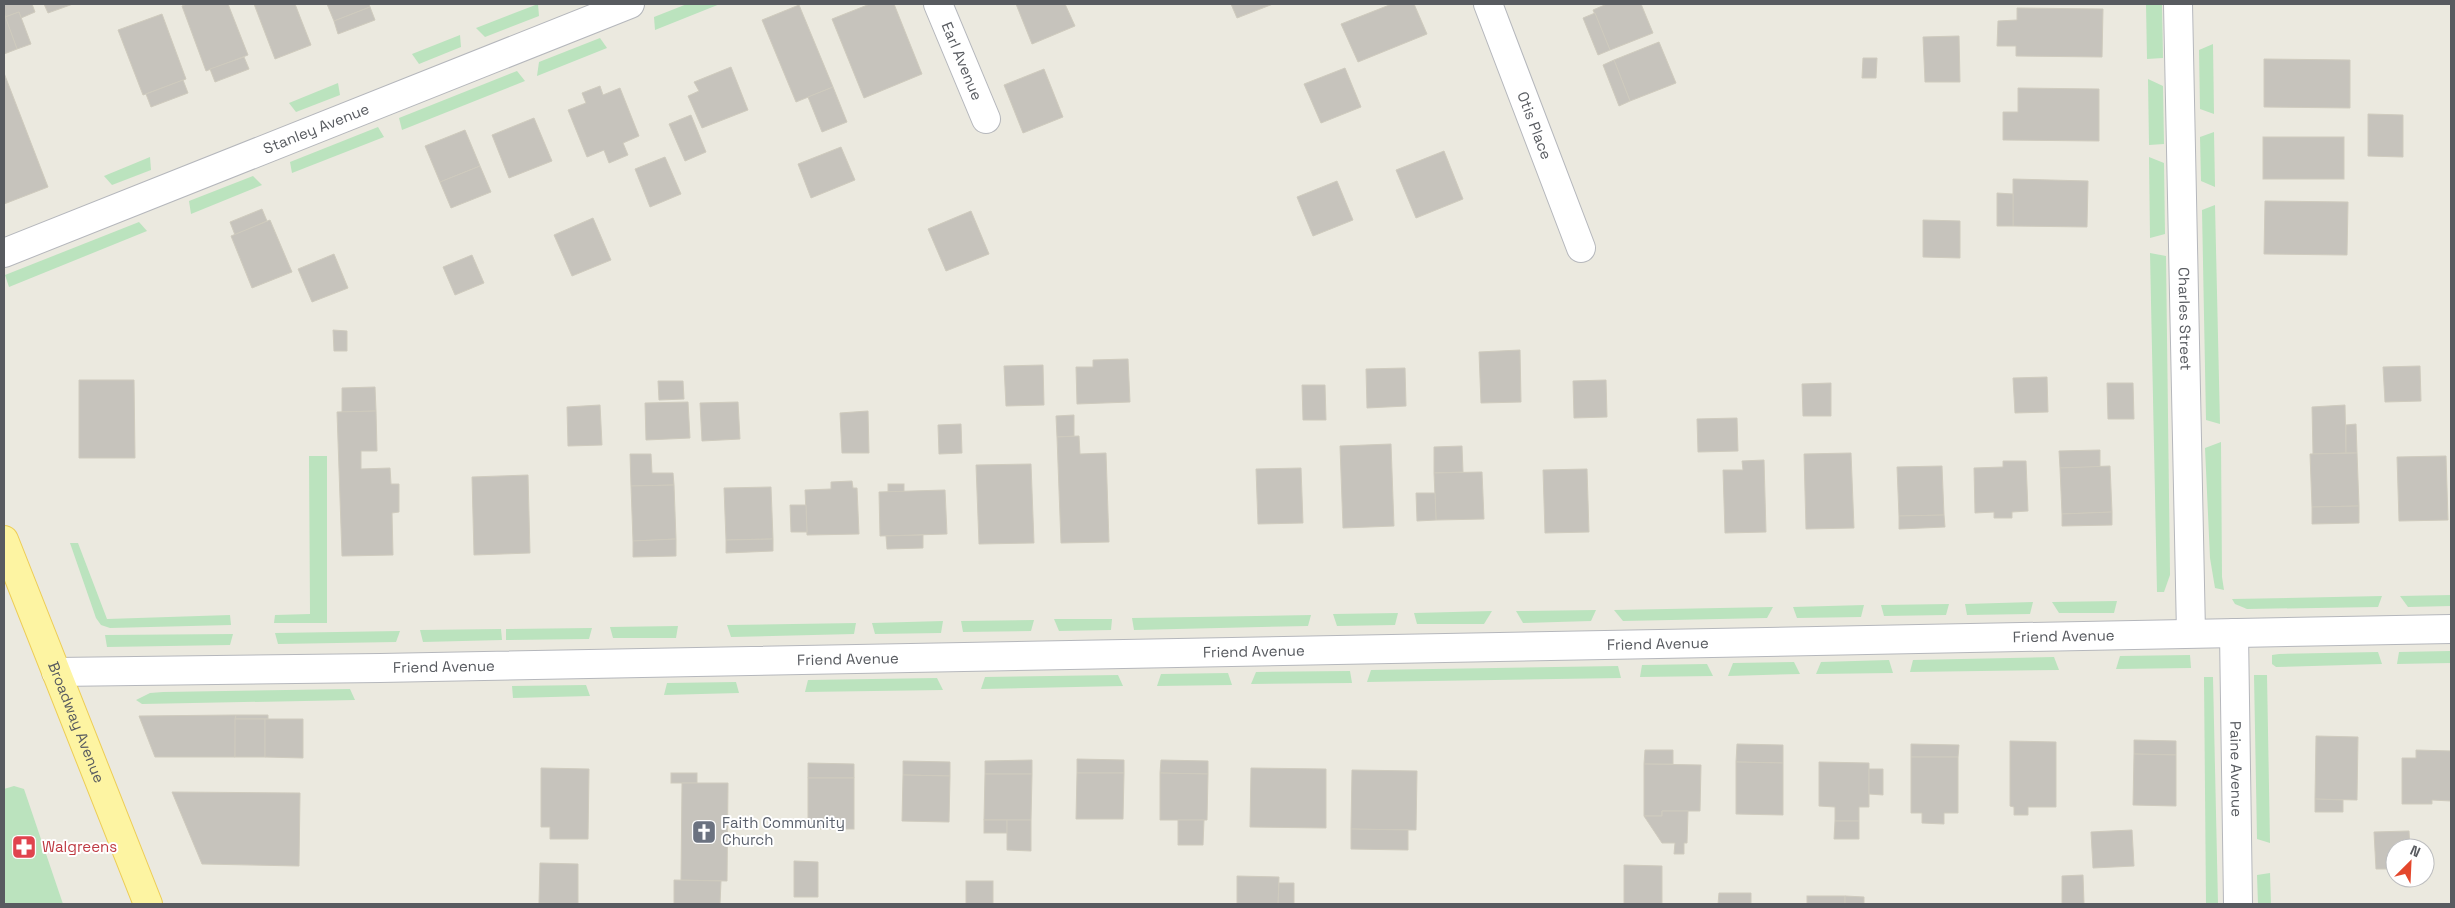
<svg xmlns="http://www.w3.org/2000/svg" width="2455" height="908" font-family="'Space Grotesk',sans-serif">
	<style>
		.green { fill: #bbe3be }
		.building { fill: #c6c3bc; stroke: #cfcbbe }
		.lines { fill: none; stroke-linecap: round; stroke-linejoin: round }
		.minor-casing { stroke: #b5b7bc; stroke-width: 30 }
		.primary-casing { stroke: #edcd56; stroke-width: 30 }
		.minor { stroke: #fff; stroke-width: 28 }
		.primary { stroke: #fdf4a2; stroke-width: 28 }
		.labels { text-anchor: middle; stroke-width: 4; stroke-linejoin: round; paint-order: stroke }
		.street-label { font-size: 15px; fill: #585b60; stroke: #fff }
		.worship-label { font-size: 15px; fill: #5b616d; stroke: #fff; text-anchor: start }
		.health-label { font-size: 15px; fill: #be3a42; stroke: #fff; text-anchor: start }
	</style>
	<rect width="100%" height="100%" fill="#ebe9df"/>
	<g class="green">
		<polygon points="538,4 539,16 485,37 476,28"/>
		<polygon points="687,4 720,4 655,30 654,17"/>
		<polygon points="2146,4 2162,4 2163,58 2147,59"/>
		<polygon points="460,35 461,47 419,64 412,54"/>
		<polygon points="600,38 607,48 537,76 539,62"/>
		<polygon points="2213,44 2214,114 2200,109 2199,50"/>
		<polygon points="517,71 525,81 402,130 399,118"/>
		<polygon points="2148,79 2163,86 2164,144 2149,145"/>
		<polygon points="338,83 340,95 296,112 289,103"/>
		<polygon points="378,127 384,137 292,173 290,162"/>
		<polygon points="2214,132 2215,187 2201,181 2200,137"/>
		<polygon points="150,157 151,170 112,185 104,176"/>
		<polygon points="2149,157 2164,163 2165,234 2150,238"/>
		<polygon points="253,176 262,185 191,214 189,201"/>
		<polygon points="2215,205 2220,424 2206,420 2202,210"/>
		<polygon points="139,222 147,231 9,287 5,275"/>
		<polygon points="2150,253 2166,256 2170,575 2164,592 2157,592"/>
		<polygon points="2221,442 2222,577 2224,590 2215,588 2210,558 2205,448"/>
		<polygon points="309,456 327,456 327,623 274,623 275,615 310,614"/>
		<polygon points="70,543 78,543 107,619 230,615 231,625 110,628 101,625 96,618"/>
		<polygon points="2451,595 2451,606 2408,607 2400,596"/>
		<polygon points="2382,596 2378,607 2247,609 2235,604 2232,599"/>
		<polygon points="2117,601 2114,613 2059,613 2052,602"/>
		<polygon points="2033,602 2030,614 1967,615 1965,604"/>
		<polygon points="1949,604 1946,615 1884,616 1881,605"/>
		<polygon points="1864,605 1861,617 1797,618 1793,607"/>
		<polygon points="1773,607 1767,618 1623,621 1614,610"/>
		<polygon points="1596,610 1591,621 1523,623 1516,611"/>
		<polygon points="1492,611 1484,624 1417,624 1414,613"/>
		<polygon points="1398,613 1395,625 1337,626 1333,614"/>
		<polygon points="1311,615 1308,626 1134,630 1132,618"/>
		<polygon points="1054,619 1112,619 1111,630 1059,631"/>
		<polygon points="1034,620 1031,631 963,632 961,621"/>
		<polygon points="943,621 941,633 875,634 872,623"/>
		<polygon points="856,623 854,634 731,637 727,625"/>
		<polygon points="678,626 676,638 613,638 610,627"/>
		<polygon points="592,628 589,639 506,640 506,629"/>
		<polygon points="501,629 502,640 423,642 420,630"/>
		<polygon points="400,631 396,642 278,644 275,633"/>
		<polygon points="233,634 230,645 107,647 105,635"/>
		<polygon points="2450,651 2451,663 2397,664 2399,652"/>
		<polygon points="2378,652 2382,664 2276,667 2272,664 2272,655 2279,654"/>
		<polygon points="2190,655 2191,668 2116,669 2120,656"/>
		<polygon points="2054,657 2059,670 1910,672 1913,660"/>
		<polygon points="1889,660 1893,673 1816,674 1821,662"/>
		<polygon points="1794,662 1800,674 1728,676 1733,663"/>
		<polygon points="1707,664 1713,676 1640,677 1642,665"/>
		<polygon points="1618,666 1621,678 1367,682 1371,670"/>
		<polygon points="1350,671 1352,683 1251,684 1256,672"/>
		<polygon points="1228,673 1232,685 1157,686 1161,674"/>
		<polygon points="1118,675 1123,686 981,689 985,677"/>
		<polygon points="2254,675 2267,675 2270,843 2257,839"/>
		<polygon points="2204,677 2213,677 2218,904 2206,904"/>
		<polygon points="937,678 943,690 805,692 808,680"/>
		<polygon points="736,682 739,693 664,695 667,683"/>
		<polygon points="586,685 590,696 513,698 512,686"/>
		<polygon points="350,689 355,700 142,704 136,700 150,693 163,692"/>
		<polygon points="14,786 24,789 63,904 4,904 4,789"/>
		<polygon points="2270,873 2271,904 2258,904 2257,875"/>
	</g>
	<g class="building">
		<polygon points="4,4 32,4 35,12 21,18 19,12 5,17"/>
		<polygon points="44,4 73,4 48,13"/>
		<polygon points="187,4 228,4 248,55 206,71 182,6"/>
		<polygon points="254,4 295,4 311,45 275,59"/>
		<polygon points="327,4 369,4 370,7 334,21"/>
		<polygon points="870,4 894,4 922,74 864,98 832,19"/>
		<polygon points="1016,4 1065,4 1075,26 1032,44"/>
		<polygon points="1231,4 1273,4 1237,18"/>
		<polygon points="1392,4 1414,4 1427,34 1358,62 1341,24"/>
		<polygon points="1607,4 1641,4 1653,33 1610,50 1593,10"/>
		<polygon points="799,5 833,87 796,102 762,20"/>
		<polygon points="370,7 375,20 338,34 334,21"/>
		<polygon points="2017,8 2103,9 2102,57 2016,56 2016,46 1997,46 1998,21 2017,20"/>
		<polygon points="19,12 31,44 17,49 5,17"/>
		<polygon points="4,13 17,49 4,54"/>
		<polygon points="1595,13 1610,50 1598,55 1583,18"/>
		<polygon points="162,14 186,79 143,95 118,30"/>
		<polygon points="1959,36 1960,82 1925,82 1923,37"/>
		<polygon points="1659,42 1676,83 1630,101 1614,60"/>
		<polygon points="244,57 249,69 215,82 210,69"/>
		<polygon points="1863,58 1877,58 1876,78 1862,78"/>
		<polygon points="2264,59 2350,60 2350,108 2264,107"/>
		<polygon points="1614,60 1630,101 1619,106 1603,65"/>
		<polygon points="731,67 748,110 702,128 688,96 699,91 694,82"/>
		<polygon points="1345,68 1361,107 1321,123 1304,84"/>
		<polygon points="1044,69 1063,117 1023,133 1004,85"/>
		<polygon points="4,73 48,187 4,204"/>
		<polygon points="183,80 188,93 151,107 146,94"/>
		<polygon points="600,86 603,95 620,88 639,136 623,143 628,155 609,163 604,150 587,157 568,110 586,103 582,93"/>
		<polygon points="833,87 847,122 822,132 808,97"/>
		<polygon points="2018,88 2099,89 2099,141 2003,140 2003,112 2018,112"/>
		<polygon points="2368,114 2403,115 2403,157 2368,156"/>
		<polygon points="691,115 706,152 685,161 669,124"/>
		<polygon points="534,118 552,161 509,178 492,135"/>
		<polygon points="465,130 480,166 440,182 425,146"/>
		<rect x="2263" y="137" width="81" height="42"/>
		<polygon points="841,147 855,180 811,198 798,164"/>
		<polygon points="1444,151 1463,199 1416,218 1396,170"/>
		<polygon points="665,157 681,194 650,207 635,169"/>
		<polygon points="480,166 491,192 451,208 440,182"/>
		<polygon points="2013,179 2088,181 2087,227 2013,226"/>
		<polygon points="1337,181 1353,220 1313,236 1297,197"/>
		<polygon points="1997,193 2013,194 2013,226 1997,226"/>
		<polygon points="2265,201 2348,202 2347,255 2264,254"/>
		<polygon points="262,209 267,221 235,235 230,222"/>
		<polygon points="971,211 989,254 946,271 928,229"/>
		<polygon points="593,218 611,260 572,276 554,235"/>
		<polygon points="270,220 292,272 252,288 231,236"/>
		<polygon points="1923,220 1960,221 1960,258 1923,257"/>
		<polygon points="334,254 348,288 312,302 298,269"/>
		<polygon points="472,255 484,283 455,295 443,267"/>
		<polygon points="333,330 347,331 347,351 334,351"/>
		<polygon points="1520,350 1521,402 1481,403 1479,352"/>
		<polygon points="1128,359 1130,402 1077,404 1076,367 1093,367 1093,360"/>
		<polygon points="1043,365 1044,405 1006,406 1004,366"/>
		<polygon points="2420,366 2421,401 2385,402 2383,367"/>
		<polygon points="1405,368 1406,406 1367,408 1366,369"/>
		<polygon points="2047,377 2048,412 2015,413 2013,378"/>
		<polygon points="79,380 134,380 135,458 79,458"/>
		<polygon points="1606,380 1607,417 1574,418 1573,381"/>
		<polygon points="658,381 683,381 684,399 659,400"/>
		<polygon points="1831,383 1831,416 1803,416 1802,384"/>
		<polygon points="2107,383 2133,383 2134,419 2108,419"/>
		<polygon points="1302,385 1325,385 1326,420 1303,420"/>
		<polygon points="375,387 376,411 342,412 342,388"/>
		<polygon points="688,402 690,438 646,440 645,403"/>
		<polygon points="738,402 740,439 702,441 700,403"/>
		<polygon points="600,405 602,445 568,446 567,407"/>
		<polygon points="2345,405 2346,453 2313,454 2312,407"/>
		<polygon points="376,411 377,451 361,451 361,469 390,468 391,484 399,484 399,512 392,513 393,555 342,556 337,412"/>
		<polygon points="868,411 869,453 842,453 840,413"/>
		<polygon points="1074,415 1074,436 1057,437 1056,416"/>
		<polygon points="1737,418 1738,451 1698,452 1697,419"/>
		<polygon points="961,424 962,453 939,454 938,425"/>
		<polygon points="2356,424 2357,453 2346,453 2346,425"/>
		<polygon points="1079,436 1080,454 1106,453 1109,542 1061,543 1057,437"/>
		<polygon points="1391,444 1394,526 1343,528 1340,446"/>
		<polygon points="1462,446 1463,472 1434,473 1434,447"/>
		<polygon points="2100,450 2100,467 2060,468 2059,451"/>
		<polygon points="1851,453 1854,528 1806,529 1804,454"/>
		<polygon points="2357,453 2359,506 2312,507 2310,454"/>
		<polygon points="630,454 651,454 652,473 673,473 674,485 631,486"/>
		<polygon points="2446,456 2448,520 2399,521 2397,457"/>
		<polygon points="1764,460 1766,532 1725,533 1723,470 1743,470 1742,461"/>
		<polygon points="2003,461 2026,461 2028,511 2012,512 2012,518 1994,518 1994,512 1975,513 1974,468 2003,467"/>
		<polygon points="1031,464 1034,543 979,544 976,465"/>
		<polygon points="1942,466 1944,515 1899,516 1897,467"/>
		<polygon points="2110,466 2112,512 2062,514 2060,468"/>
		<polygon points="1301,468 1303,523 1258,524 1256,469"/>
		<polygon points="1587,469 1589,532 1545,533 1543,470"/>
		<polygon points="1482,472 1484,519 1436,520 1434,473"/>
		<polygon points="528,475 530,553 474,555 472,477"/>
		<polygon points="852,481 853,488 857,488 859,534 807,535 805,490 831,489 831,482"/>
		<rect x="888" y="484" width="16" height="8"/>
		<polygon points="674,485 676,539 633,541 631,486"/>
		<polygon points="771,487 773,539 726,540 724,488"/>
		<polygon points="945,490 947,534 880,536 879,492"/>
		<polygon points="1416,493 1435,493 1436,520 1417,521"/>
		<polygon points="790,505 806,505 807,532 791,532"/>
		<polygon points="2359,506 2359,523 2312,524 2312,507"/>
		<polygon points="2112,512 2112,525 2062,526 2062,514"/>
		<polygon points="1944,515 1945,527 1899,529 1899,516"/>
		<polygon points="923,535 923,548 887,549 886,536"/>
		<polygon points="676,539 676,556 633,557 633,541"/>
		<polygon points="773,539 773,551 726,553 726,540"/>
		<polygon points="236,715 235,757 155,757 139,716"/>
		<polygon points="236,715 268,715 268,719 235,719"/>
		<rect x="235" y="719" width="30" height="38"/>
		<polygon points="265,719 303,719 303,758 265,757"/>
		<polygon points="2316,736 2358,737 2357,800 2315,799"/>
		<polygon points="2134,740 2176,741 2176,755 2134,754"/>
		<polygon points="2010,741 2056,742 2056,807 2028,807 2028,815 2014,815 2014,807 2010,806"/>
		<polygon points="1737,744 1783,745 1783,763 1736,762"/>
		<polygon points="1911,744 1959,745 1958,757 1911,757"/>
		<polygon points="1645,750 1673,750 1673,764 1644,764"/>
		<polygon points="2416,750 2451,751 2451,801 2432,800 2432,804 2402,804 2402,758 2416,758"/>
		<polygon points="2134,754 2176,755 2176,806 2133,805"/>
		<polygon points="1911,757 1958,757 1958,813 1944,813 1944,824 1922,823 1922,813 1911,813"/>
		<polygon points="1077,759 1124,760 1124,773 1077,773"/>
		<polygon points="1032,760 1032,774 985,774 985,761"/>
		<polygon points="1161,760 1208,761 1208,774 1160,773"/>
		<polygon points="903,761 950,762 950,776 903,775"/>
		<polygon points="1736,762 1783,763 1783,815 1736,814"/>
		<polygon points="1819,762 1869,763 1869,807 1859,807 1859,821 1835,821 1835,807 1819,806"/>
		<polygon points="808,763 854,764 854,778 808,778"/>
		<polygon points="1644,764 1701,765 1700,811 1662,811 1662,816 1644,816"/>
		<polygon points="541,768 589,769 588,839 550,839 550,827 541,827"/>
		<polygon points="1251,768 1326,769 1326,828 1250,827"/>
		<polygon points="1869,769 1883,769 1883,795 1869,794"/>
		<polygon points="1352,770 1417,771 1416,830 1351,829"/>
		<rect x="671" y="773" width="26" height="10"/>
		<polygon points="1077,773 1124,773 1123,819 1076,819"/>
		<polygon points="1160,773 1208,774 1207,820 1160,820"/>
		<polygon points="985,774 1032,774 1031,820 984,820"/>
		<polygon points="903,775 950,776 949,822 902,821"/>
		<rect x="808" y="778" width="46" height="51"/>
		<polygon points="682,783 728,783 727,881 681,880"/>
		<polygon points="172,792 300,793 299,866 202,864"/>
		<polygon points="2315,799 2343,800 2343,812 2315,812"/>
		<polygon points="1662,811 1688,811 1687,843 1684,843 1684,854 1674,854 1675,843 1662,843 1644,816 1662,816"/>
		<rect x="984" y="820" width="23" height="13"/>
		<polygon points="1007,820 1031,820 1031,851 1007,850"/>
		<polygon points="1178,820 1204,820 1203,845 1178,845"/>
		<polygon points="1835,821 1859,821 1859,839 1834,839"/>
		<polygon points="1351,829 1408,830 1408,850 1351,849"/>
		<polygon points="2132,830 2134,866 2093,868 2091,832"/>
		<polygon points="2409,831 2410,848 2395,848 2395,869 2376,869 2374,832"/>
		<polygon points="794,861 818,862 818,897 794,897"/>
		<polygon points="540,863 578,864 578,904 539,903"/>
		<polygon points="1624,865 1662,866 1662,904 1624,904"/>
		<polygon points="2083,875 2084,904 2062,904 2062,876"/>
		<polygon points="1237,876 1279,877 1278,904 1237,904"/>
		<polygon points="674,880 721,881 720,904 674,904"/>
		<rect x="966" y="881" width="27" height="23"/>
		<polygon points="1279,883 1294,883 1294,904 1278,904"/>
		<polygon points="1719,893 1751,893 1751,904 1718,904"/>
		<rect x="1807" y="896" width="38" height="8"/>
		<polygon points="1845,896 1864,897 1864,904 1845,904"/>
	</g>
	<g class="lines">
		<defs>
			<g id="minor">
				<path id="s1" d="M938 4 986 119"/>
				<path id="s2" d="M1488 4 1581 248"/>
				<path id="s3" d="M2178 4 2191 633"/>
				<path id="s4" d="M4 253 630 4"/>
				<path id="s5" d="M2234 633 2238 904"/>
				<path id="s6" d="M56 672 380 668 2451 629"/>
			</g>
			<g id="primary">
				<path id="s7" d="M4 540 148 904"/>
			</g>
		</defs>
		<use href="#minor" class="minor-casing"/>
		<use href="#primary" class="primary-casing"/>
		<use href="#minor" class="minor"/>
		<use href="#primary" class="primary"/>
	</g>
	<defs>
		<symbol id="church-square" viewBox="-11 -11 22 22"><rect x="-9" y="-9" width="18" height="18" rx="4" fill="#6b7280" stroke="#fff"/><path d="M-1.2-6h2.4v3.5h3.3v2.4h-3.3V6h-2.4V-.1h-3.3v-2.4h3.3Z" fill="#fff"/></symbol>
		<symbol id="pharmacy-square" viewBox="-11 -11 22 22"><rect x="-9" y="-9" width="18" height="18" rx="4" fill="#e0444e" stroke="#fff"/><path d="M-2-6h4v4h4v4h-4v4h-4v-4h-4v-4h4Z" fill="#fff"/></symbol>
	</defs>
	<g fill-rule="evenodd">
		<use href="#church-square" x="690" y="818" width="28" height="28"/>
		<use href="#pharmacy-square" x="10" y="833" width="28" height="28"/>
	</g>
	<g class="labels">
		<g class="street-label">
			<text dy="5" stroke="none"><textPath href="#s1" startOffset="62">Earl Avenue</textPath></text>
			<text dy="5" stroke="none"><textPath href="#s2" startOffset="130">Otis Place</textPath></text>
			<text dy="5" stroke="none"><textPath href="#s4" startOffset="336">Stanley Avenue</textPath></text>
			<text dy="5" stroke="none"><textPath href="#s3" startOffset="315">Charles Street</textPath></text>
			<text dy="5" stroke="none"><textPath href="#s6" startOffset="2008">Friend Avenue</textPath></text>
			<text dy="5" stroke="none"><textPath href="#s6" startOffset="1602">Friend Avenue</textPath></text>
			<text dy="5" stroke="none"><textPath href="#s6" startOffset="1198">Friend Avenue</textPath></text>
			<text dy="5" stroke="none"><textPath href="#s6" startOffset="792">Friend Avenue</textPath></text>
			<text dy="5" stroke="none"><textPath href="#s6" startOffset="388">Friend Avenue</textPath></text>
			<text dy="5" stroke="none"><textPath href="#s7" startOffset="196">Broadway Avenue</textPath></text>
			<text dy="5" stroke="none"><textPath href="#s5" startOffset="136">Paine Avenue</textPath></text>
		</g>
		<g class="worship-label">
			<text x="722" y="828">Faith Community<tspan x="722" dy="17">Church</tspan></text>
		</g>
		<g class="health-label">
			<text x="42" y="852">Walgreens</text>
		</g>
	</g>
	<rect width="2455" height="908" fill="none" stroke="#585b60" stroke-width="10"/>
	<g transform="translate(2410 863) rotate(24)"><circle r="24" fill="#ffffff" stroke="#bcbdbf"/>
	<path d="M0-4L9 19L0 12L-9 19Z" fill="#e4472c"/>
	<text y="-8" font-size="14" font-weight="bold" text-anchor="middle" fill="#585b60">N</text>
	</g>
</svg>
